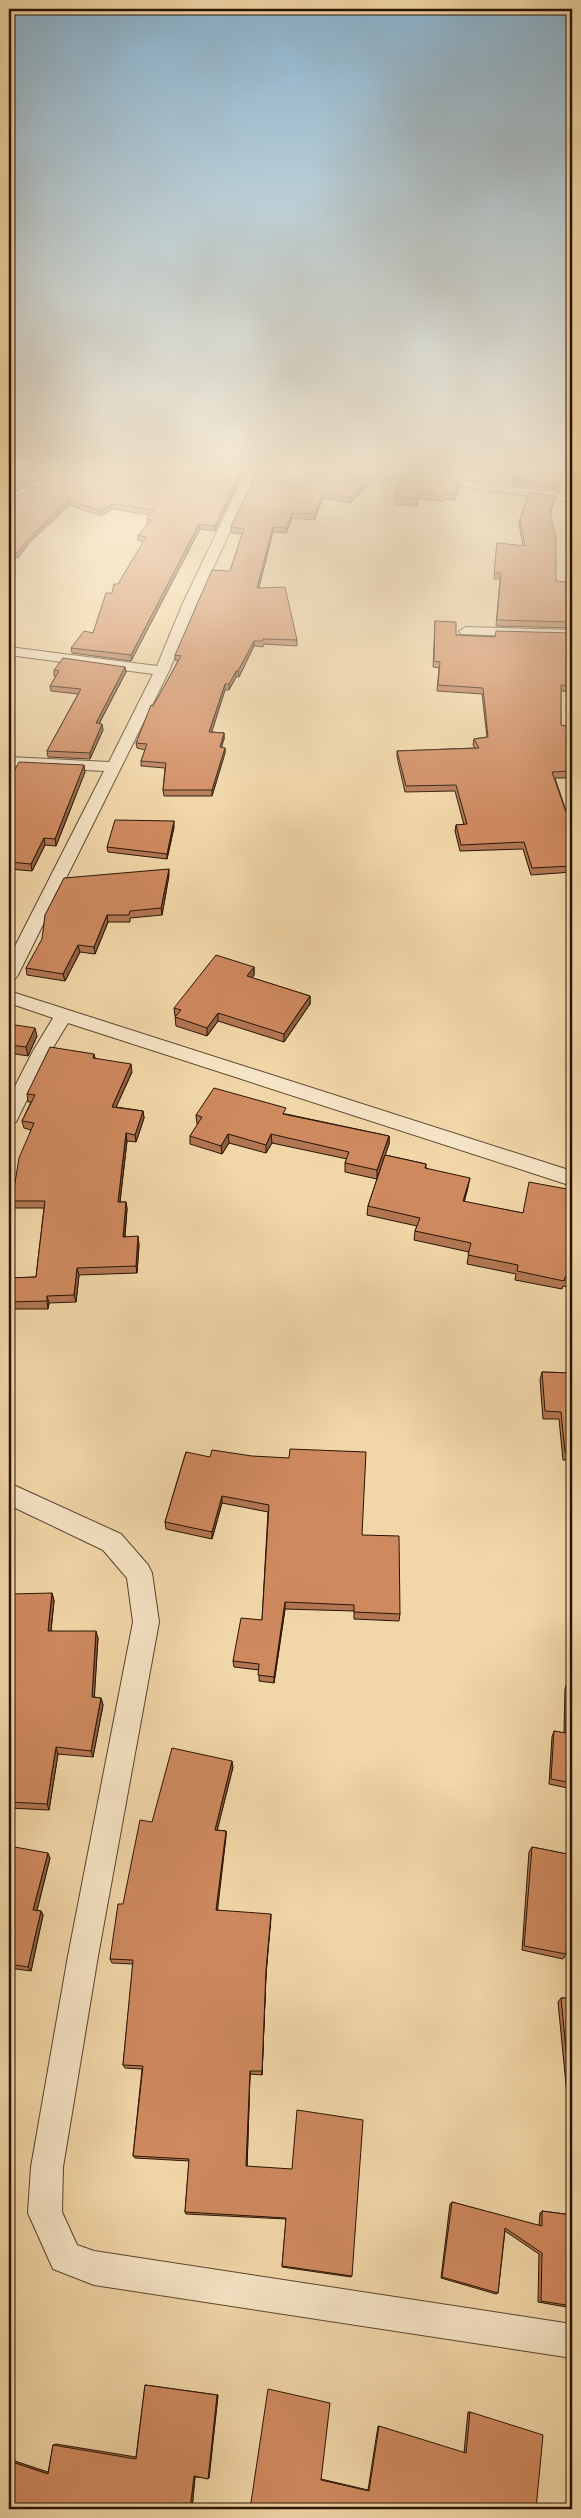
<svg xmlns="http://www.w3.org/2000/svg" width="581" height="2518" font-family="'IM FELL Great Primer',serif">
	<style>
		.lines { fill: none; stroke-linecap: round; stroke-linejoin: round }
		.street-casing { stroke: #5a442d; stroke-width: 2 }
		.street { fill: #f6e4c6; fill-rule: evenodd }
		.wall { fill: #b27652; stroke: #281404 }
		.shaded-wall { fill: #916042; stroke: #281404 }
		.building { fill: #cf895f; stroke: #281404 }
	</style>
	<rect width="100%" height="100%" fill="#f1d6a7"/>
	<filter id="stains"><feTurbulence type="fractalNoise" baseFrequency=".004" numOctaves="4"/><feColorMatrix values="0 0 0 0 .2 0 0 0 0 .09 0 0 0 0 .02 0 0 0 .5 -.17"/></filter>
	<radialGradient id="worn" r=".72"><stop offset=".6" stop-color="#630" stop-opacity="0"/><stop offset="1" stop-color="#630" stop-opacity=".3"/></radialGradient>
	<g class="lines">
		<defs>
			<g id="street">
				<polygon points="59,471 74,471 9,504 9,496"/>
				<polygon points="246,471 258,471 197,603 169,671 18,975 15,979 9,981 9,958 104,771 9,766 9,757 109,762 153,674 9,655 9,647 157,666 183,603"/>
				<polygon points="366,471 396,471 572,495 572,502 372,474"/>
				<polygon points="466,627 572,630 572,638 461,634 459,631"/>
				<polygon points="9,991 572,1171 572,1186 68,1023 51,1051 16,1122 9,1124 9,1098 33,1051 53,1018 9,1003"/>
				<polygon points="9,1483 121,1534 148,1565 152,1573 159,1622 98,1956 63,2167 62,2212 77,2245 94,2251 572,2324 572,2358 94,2285 53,2269 28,2213 31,2167 68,1956 133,1622 127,1578 103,1550 9,1505"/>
			</g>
		</defs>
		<use href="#street" class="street-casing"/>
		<use href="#street" class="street"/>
	</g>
	<g class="wall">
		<polygon points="244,471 215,531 200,529 131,661 72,653 71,648 93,633 112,593 118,584 144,541 138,541 138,535 148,524 147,524 147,519 150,515 112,509 101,516 69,505 29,543 18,558 9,557 9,500"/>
		<polygon points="258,471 352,471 351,474 371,476 371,482 351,503 323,498 314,520 292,518 286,533 273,532 259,588 297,640 297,646 263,644 263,647 254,646 239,677 236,677 229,690 225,690 211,732 224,733 224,739 221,747 225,748 225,753 212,796 164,796 163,790 165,768 141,766 141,761 145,750 137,748 136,743 178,661 175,660 175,655 230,571 242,534 232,533 231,527"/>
		<polygon points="409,471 465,471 462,478"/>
		<polygon points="402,478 459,488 455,500 445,499 444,501 419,499 417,506 395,504 395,497"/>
		<polygon points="513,479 560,487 560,491 512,483"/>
		<polygon points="554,501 550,515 556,581 572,583 572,630 572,628 496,626 500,579 494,579 497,543 523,546 519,524 520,519"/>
		<polygon points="435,621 456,635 495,637 572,633 572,692 561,691 561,725 572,727 572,778 555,778 572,829 572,872 531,875 523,849 460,851 455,831 456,825 464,825 455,791 405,792 397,757 397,751 475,748 473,745 474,739 487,737 482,694 437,691 439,668 433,667"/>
		<polygon points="125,667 126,672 99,724 103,730 90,759 48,757 47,751 78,694 51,691 50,686 56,676 54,676 54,670"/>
		<polygon points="85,772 56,846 45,845 32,871 9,869 9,781"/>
		<polygon points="174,827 167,859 108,852 107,847"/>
		<polygon points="169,875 162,915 130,918 130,922 108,922 95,954 80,952 65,981 27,975 26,968"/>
		<polygon points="254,967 254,975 252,978 310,996 310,1004 284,1042 218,1021 207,1036 176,1026 175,1017 176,1016 175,1016 174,1008"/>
		<polygon points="9,1024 37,1036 28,1056 9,1053"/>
		<polygon points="94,1054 95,1058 132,1072 116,1107 143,1111 144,1118 136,1142 127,1141 120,1202 126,1202 127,1209 125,1236 139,1244 137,1273 79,1275 76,1302 49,1303 48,1309 9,1309 9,1278 36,1277 44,1208 13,1208 12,1201 31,1130 24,1128 22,1121 31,1102 28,1102 27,1094"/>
		<polygon points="286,1114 389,1136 389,1144 385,1155 426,1164 426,1168 468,1187 464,1202 523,1213 572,1190 572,1288 563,1286 562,1289 515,1280 516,1274 467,1264 469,1252 414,1240 415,1231 417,1226 367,1215 368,1206 377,1179 345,1172 345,1163 347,1159 272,1143 266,1153 229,1143 222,1154 190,1144 190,1136 198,1124 197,1124 196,1115"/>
		<polygon points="542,1372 572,1373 572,1460 563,1460 559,1419 543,1419 540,1380"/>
		<polygon points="186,1452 362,1535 400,1614 399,1621 354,1619 354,1611 285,1609 274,1683 259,1681 259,1670 234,1667 233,1661 262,1620 268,1512 222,1503 212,1539 166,1529 165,1522"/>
		<polygon points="52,1593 54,1601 51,1631 98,1638 94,1697 101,1698 103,1705 93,1757 58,1754 49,1810 9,1808 9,1609"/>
		<polygon points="567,1682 572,1683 572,1789 549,1784 552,1737 554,1731 564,1733 565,1689"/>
		<polygon points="233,1767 217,1830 226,1831 226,1836 217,1910 271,1918 266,1974 262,2075 250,2074 247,2166 352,2276 351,2277 282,2267 286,2219 186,2214 185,2212 189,2161 135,2158 133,2156 142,2069 125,2068 123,2065 133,1964 112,1963 110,1959 152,1822"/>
		<polygon points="9,1846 50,1858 37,1910 41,1911 43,1915 31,1971 9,1968"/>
		<polygon points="532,1847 572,1855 572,1916 568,1915 566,1954 563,1959 522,1950 529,1852"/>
		<polygon points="561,1998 572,1998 572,2146 558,2002"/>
		<polygon points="452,2202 539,2226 540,2213 542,2211 572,2215 572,2308 538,2302 539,2254 505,2231 498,2293 496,2294 441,2278 450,2204"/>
		<polygon points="145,2385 218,2395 209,2478 195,2477 192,2509 9,2509 48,2473 53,2445 56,2444 136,2457"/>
		<polygon points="468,2412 470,2412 536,2509 250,2509 321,2479 368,2490 378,2426 464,2453"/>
	</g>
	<g class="shaded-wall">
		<polygon points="45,471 55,471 9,494 9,489"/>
		<polygon points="241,471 244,471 215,531 215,526"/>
		<polygon points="371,476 371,482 351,503 352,498"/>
		<polygon points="459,481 459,488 455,500 455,493"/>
		<polygon points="323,492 323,498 314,520 315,514"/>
		<polygon points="419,492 419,499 417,506 417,499"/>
		<polygon points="555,496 554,501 549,519 550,513"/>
		<polygon points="68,500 69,505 29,543 18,558 17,553 29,538"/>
		<polygon points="112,504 112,509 101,516 100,511"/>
		<polygon points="292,513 292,518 286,533 286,528"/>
		<polygon points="199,524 200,529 131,661 131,655"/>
		<polygon points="273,527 273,532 257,594 257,588"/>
		<polygon points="254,641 254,646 239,677 238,671"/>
		<polygon points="125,667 126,672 96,729 96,723"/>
		<polygon points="236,671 236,677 229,690 229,684"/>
		<polygon points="225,684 225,690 210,738 209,732"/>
		<polygon points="102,724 103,730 90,759 90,753"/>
		<polygon points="224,733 224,739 220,753 220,747"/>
		<polygon points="225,748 225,753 212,796 212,790"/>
		<polygon points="84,765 85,772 56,846 55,839"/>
		<polygon points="174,821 174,827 167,859 167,854"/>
		<polygon points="44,838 45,845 32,871 31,864"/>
		<polygon points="169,869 169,875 162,915 161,908"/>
		<polygon points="107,915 108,922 95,954 94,947"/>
		<polygon points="78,945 80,952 65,981 63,974"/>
		<polygon points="254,967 254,975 247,985 247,976"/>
		<polygon points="310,996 310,1004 284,1042 284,1034"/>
		<polygon points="218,1013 218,1021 207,1036 207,1028"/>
		<polygon points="35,1028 37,1036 28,1056 26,1047"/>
		<polygon points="131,1064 132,1072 113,1114 112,1107"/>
		<polygon points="143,1111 144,1118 136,1142 135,1135"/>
		<polygon points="126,1133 127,1141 119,1209 118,1202"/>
		<polygon points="228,1134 229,1143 222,1154 221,1146"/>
		<polygon points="271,1134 272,1143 266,1153 266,1145"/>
		<polygon points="389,1136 389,1144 377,1179 377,1170"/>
		<polygon points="470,1178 468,1187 462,1210 463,1201"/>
		<polygon points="126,1202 127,1209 124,1244 123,1237"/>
		<polygon points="138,1236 139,1244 137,1273 136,1266"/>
		<polygon points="77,1268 79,1275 76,1302 74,1295"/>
		<polygon points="47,1296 49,1303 48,1309 47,1301"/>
		<polygon points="222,1496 222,1503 212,1539 212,1532"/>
		<polygon points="52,1593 54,1601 50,1639 48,1631"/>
		<polygon points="285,1602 285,1609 274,1683 274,1677"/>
		<polygon points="96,1631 98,1638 94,1704 92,1697"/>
		<polygon points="101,1698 103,1705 93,1757 91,1751"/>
		<polygon points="56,1747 58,1754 49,1810 47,1804"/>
		<polygon points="232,1761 233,1767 216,1835 215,1830"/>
		<polygon points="226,1831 226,1836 217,1915 216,1910"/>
		<polygon points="48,1853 50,1858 36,1914 33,1910"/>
		<polygon points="41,1911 43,1915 31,1971 28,1967"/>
		<polygon points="271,1914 266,1974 262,2075 266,1970"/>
		<polygon points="250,2071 250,2074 247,2169 246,2166"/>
		<polygon points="217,2395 218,2395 209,2478 208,2479"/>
		<polygon points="9,2459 51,2473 48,2474 9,2461"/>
		<polygon points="195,2475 192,2509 190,2509 194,2476"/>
	</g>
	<g class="building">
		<polygon points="9,471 45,471 9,489"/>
		<polygon points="68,471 241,471 215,526 199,524 131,655 71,648 84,631 93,633 106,593 112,593 114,584 118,584 146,537 138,535 152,520 147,519 154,510 112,504 100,511 68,500 29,538 17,553 9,552 9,500"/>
		<polygon points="258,471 351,471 349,474 371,476 352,498 323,492 315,514 292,513 286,528 273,527 257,588 285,587 297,640 263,639 263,641 254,641 238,671 236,671 229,684 225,684 209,732 224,733 220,747 225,748 212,790 163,790 166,763 141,761 147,744 136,743 151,705 153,706 181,656 175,655 212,570 230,571 244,529 231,527"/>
		<polygon points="445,471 464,471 463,473"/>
		<polygon points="515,471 561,471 560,487 513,479"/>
		<polygon points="407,474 459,481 455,493 446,492 445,495 419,492 417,499 395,497 402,478 406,478"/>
		<polygon points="529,492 555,496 550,513 556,538 556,581 572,583 572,622 497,620 501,573 494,573 497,543 525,546 520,519"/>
		<polygon points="435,621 456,622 456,635 495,637 496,631 572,633 572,686 561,685 561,725 572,727 572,771 552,772 572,829 572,866 532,868 524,842 461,845 456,825 467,824 456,785 406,786 397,751 479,748 474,739 488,737 483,688 438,685 440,662 434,661"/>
		<polygon points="63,658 125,667 96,723 102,724 90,753 47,751 81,689 50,686 59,671 54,670"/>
		<polygon points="19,762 84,765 55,839 44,838 31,864 9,862 9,781"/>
		<polygon points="115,820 174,821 167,854 107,847"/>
		<polygon points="169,869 161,908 130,911 129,915 107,915 94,947 78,945 63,974 26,968 42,939 45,915 64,878"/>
		<polygon points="216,955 254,967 247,976 310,996 284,1034 218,1013 207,1028 175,1017 181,1010 174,1008"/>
		<polygon points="9,1024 35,1028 26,1047 9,1045"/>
		<polygon points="50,1047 94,1054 93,1058 131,1064 112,1107 143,1111 135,1135 126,1133 118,1202 126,1202 123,1237 138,1236 136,1266 77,1268 74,1295 47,1296 47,1301 9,1302 9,1278 36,1277 45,1201 12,1201 19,1158 34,1123 22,1121 35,1095 27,1094"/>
		<polygon points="214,1088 286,1108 283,1114 389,1136 377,1170 345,1163 349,1152 271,1134 266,1145 228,1134 221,1146 190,1136 202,1117 196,1115"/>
		<polygon points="385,1155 426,1164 425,1168 470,1178 463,1201 523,1213 529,1182 572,1190 572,1278 565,1277 564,1281 517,1271 518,1265 468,1255 471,1243 415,1231 420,1218 368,1206"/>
		<polygon points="542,1372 572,1373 572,1453 565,1452 561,1412 545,1411"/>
		<polygon points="290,1449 366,1452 362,1535 399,1536 400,1614 354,1612 354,1605 285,1602 274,1677 258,1675 259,1664 233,1661 241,1618 262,1620 269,1505 222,1496 212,1532 165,1522 186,1452 210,1457 212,1450 252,1456 289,1458"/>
		<polygon points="52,1593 48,1631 96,1631 92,1697 101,1698 91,1751 56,1747 47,1804 9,1802 9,1609 11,1594"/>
		<polygon points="567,1682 572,1683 572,1783 551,1779 554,1731 566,1733"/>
		<polygon points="172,1748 232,1761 215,1830 226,1831 216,1910 271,1914 266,1970 262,2071 250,2071 246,2166 292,2169 297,2110 363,2120 352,2276 282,2266 286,2218 185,2212 189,2159 133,2156 143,2066 123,2065 133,1960 110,1959 118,1904 123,1904 140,1820 152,1822"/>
		<polygon points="9,1846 48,1853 33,1910 41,1911 28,1967 9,1964"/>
		<polygon points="532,1847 572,1855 572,1911 568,1910 566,1954 524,1946"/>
		<polygon points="561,1998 572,1998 572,2112"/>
		<polygon points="452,2202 542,2226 542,2211 572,2215 572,2306 541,2301 542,2253 505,2228 498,2293 442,2277"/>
		<polygon points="145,2385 217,2395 208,2479 194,2476 190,2509 9,2509 9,2461 48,2474 53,2445 136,2459"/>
		<polygon points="268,2389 330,2403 321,2480 369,2491 379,2426 466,2453 470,2412 543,2435 536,2509 250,2509"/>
	</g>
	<linearGradient id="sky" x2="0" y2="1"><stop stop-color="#8ab5d2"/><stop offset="0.57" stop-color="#f9edd7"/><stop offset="1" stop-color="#f9edd7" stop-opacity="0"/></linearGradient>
	<rect width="581" height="823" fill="url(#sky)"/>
	<rect width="581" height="2518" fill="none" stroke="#f1d6a7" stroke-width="30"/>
	<rect x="10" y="10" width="561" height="2498" fill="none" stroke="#281404" stroke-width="2.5"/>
	<rect x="15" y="15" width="551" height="2488" fill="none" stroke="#281404"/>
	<rect width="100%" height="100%" filter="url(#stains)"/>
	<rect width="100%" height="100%" fill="url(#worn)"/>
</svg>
